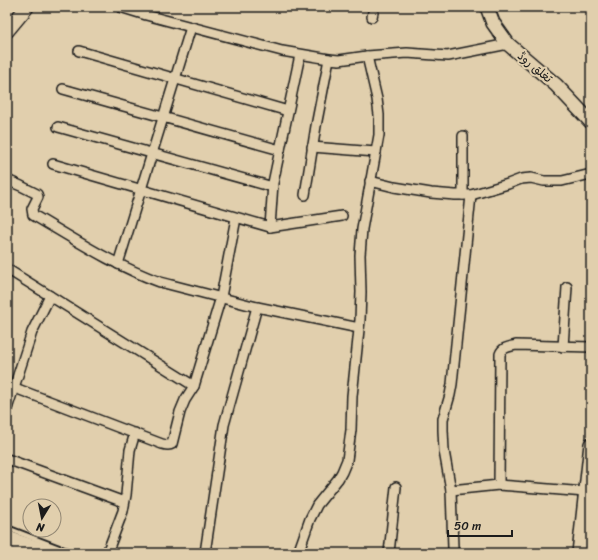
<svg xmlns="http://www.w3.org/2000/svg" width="598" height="560" font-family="Sriracha,'Playpen Sans Arabic',sans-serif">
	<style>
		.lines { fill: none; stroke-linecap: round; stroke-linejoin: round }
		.lane-casing { stroke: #1c1c1c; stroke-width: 8 }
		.street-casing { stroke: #1c1c1c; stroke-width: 12 }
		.secondary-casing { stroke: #1c1c1c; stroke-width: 16 }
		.primary-casing { stroke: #1c1c1c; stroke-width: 17 }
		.lane { stroke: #e1cfad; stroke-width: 4.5 }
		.street { stroke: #e1cfad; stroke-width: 9 }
		.secondary { stroke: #e1cfad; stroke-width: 13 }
		.primary { stroke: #e1cfad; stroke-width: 14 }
		.labels { text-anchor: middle; stroke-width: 4; stroke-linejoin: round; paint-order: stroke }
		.street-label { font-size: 12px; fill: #1c1c1c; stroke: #e1cfad }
	</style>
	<rect width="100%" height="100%" fill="#e1cfad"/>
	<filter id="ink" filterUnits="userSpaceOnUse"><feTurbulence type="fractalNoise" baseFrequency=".025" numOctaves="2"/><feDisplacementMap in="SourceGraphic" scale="8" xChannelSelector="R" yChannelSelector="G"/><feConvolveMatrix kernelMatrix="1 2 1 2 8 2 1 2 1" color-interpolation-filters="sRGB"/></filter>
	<g filter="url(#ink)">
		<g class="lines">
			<defs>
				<polyline id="lane" points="7,528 72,553"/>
				<g id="street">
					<polyline points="120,7 146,15 282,51 329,59 339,60 367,56 407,53 448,56 508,44"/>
					<polyline points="372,17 374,7"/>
					<polyline points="79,51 288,111"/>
					<polyline points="63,89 280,150"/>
					<polyline points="58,127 273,187"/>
					<polyline points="312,147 376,152"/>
					<polyline points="53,164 270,227 342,216"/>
					<path d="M7 180 21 186 37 194 38 197 32 209 33 215C74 239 115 266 160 282L257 307 359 328"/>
					<polyline points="370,181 394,187 431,193 455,195 471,195 508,184 521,179 531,178 544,181 562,181 591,174"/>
					<polyline points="305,195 316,126 329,59"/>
					<polyline points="463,195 463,136"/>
					<polyline points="270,227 273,183 300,55"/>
					<polyline points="118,264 191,27"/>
					<polyline points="7,269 194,386"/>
					<polyline points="563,347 567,287"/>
					<path d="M7 385 162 444C166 445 169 446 172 444L180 412 185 400 194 386 221 297 236 218"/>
					<polyline points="7,409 32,332 50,296"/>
					<polyline points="7,459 124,502"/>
					<path d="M499 485 500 354C503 347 509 347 516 345L591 347"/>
					<polyline points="451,490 499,485 585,492"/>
					<polyline points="453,548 451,490 444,451 443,430 443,419 450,395 452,384 471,195"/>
					<polyline points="107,553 123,511 126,495 130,450 135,433"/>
					<polyline points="205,553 224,425 257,307"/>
					<polyline points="298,553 310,519 317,505 338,479 342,472 347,460 351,430 352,396 360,320 361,292 360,255 362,229 379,135 379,115 377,99 367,56"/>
					<polyline points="389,553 396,487"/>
				</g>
				<g id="secondary">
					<polyline points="487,7 493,23 508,44 556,85 591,122"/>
					<polyline points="7,31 27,7"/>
					<polyline points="579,553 591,444"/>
				</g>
				<g id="primary">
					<polyline points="7,538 50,553"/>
					<polyline points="7,549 16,553"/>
				</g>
			</defs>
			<use href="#lane" class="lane-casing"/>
			<use href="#street" class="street-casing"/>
			<use href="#secondary" class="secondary-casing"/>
			<use href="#primary" class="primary-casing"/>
			<use href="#lane" class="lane"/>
			<use href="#street" class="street"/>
			<use href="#secondary" class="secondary"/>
			<use href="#primary" class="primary"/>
		</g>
	</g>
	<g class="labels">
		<g class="street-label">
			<text transform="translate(535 67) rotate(40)" y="4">تغلق روڈ</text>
		</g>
	</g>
	<rect width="598" height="560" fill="none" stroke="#e1cfad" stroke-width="24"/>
	<rect x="12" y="12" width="574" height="536" fill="none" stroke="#1c1c1c" stroke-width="1.5" filter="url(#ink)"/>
	<g transform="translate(42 518) rotate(190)"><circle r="19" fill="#e1cfad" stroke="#928773"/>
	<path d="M0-3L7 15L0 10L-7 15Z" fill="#1c1c1c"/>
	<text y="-6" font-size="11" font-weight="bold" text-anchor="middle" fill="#1c1c1c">N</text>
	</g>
	<path d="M448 530v6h64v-6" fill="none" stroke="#1c1c1c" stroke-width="2"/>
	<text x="454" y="530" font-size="12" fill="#1c1c1c" stroke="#e1cfad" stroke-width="3" paint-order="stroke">50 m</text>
</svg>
